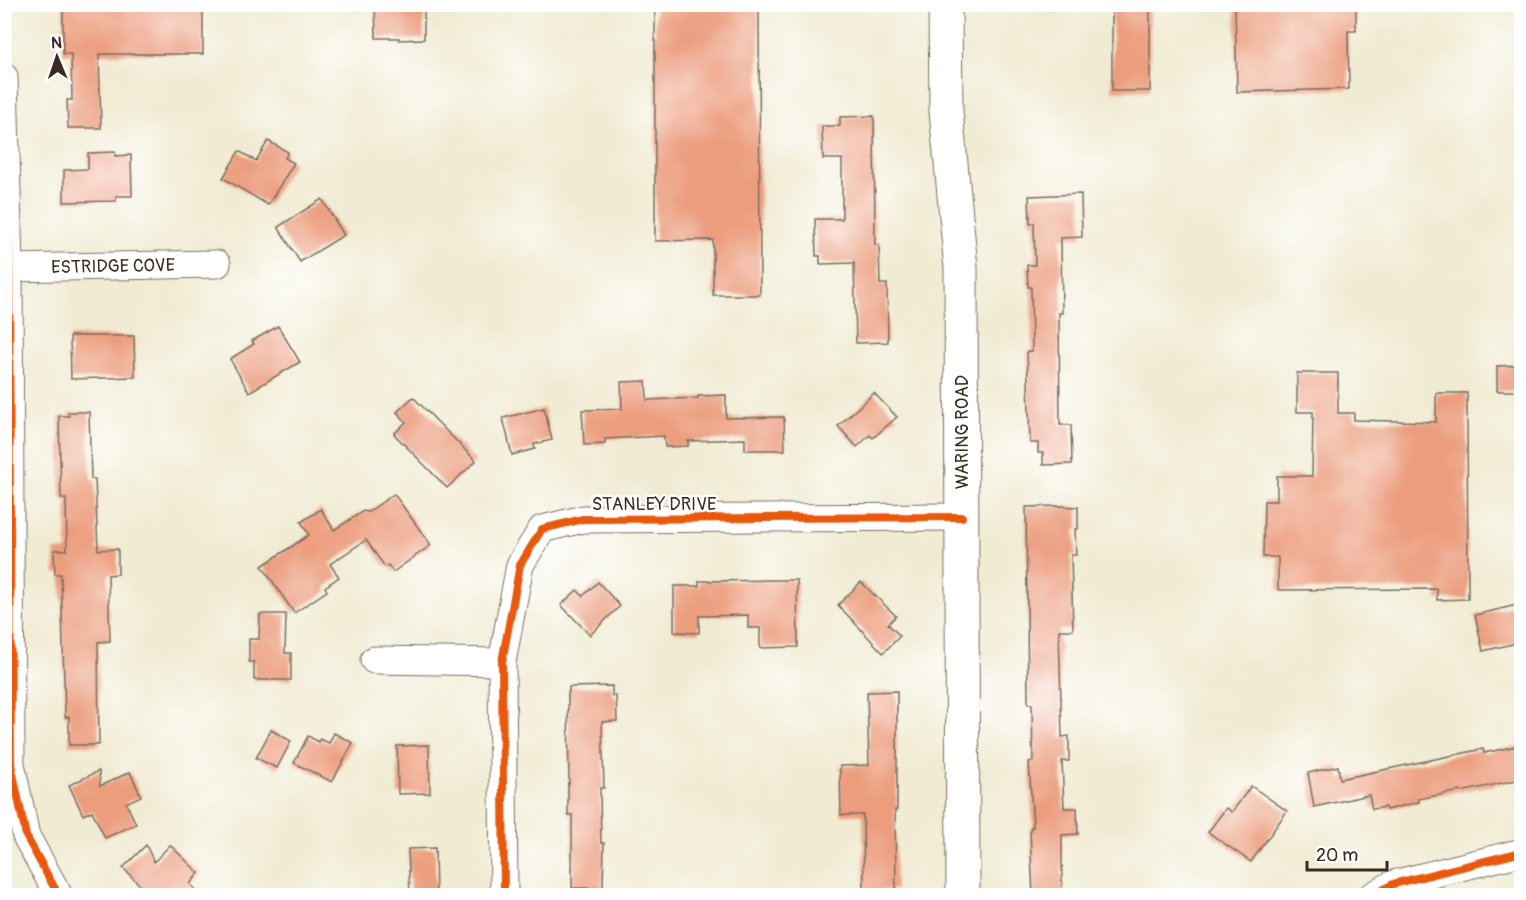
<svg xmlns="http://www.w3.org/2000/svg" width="1526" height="900" font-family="Pangolin,sans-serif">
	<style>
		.building { fill: #ec9d7e }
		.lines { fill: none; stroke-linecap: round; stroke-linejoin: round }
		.minor-casing { stroke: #7a6e5d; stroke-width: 29 }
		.major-casing { stroke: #7a6e5d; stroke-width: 35 }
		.minor { stroke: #fff; stroke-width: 27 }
		.major { stroke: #fff; stroke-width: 33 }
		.cycleway-casing { stroke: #fff; stroke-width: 11 }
		.cycleway { stroke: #e8590c; stroke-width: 8 }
		.labels { text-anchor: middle; stroke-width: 4.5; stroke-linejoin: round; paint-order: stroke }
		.street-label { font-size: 18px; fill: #3b2a1e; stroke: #fff }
	</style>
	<rect width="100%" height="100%" fill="#fff"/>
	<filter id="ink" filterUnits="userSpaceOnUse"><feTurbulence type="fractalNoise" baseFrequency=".0167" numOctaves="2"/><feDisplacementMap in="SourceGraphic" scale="12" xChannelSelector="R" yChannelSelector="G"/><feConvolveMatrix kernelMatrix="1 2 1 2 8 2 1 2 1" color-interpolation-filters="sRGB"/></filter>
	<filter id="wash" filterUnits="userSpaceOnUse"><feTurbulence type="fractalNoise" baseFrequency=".008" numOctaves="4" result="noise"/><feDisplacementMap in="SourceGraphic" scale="24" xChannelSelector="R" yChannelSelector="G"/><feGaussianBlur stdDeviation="1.35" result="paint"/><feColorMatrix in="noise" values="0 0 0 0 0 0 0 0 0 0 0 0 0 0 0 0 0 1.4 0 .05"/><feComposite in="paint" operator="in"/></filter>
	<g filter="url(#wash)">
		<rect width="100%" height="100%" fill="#f0ebd2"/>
		<g id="blocks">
			<g class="building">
				<polygon points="63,4 203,4 203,54 99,54 101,128 68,128 67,100 72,100 71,54 63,54"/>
				<polygon points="375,4 424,4 424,39 399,40 399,38 376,38"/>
				<polygon points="655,4 759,4 760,295 713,295 713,240 655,241"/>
				<rect x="1112" y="4" width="38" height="87"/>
				<polygon points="1235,4 1356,4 1356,31 1348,31 1349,89 1237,92"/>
				<polygon points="874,116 875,245 879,245 880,284 887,284 888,342 856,343 854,263 820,264 820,256 816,256 815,219 842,219 842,159 823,159 822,126 840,126 840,117"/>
				<polygon points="268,141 288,152 285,158 294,163 268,205 223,178 239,151 256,161"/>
				<polygon points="115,152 115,156 131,155 132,196 116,196 116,201 64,202 64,170 88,169 88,153"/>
				<polygon points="1081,194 1082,237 1061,238 1062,313 1059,313 1060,425 1071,425 1072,464 1043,465 1043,453 1038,453 1038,443 1030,443 1027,351 1032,351 1031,287 1028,287 1027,265 1035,265 1034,223 1030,224 1029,196"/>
				<polygon points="322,199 344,235 300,262 278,227"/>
				<polygon points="278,326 300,362 249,392 230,359 254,344 252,341"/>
				<polygon points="70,336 134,336 135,377 71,379"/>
				<polygon points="1521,365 1521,391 1497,391 1497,366"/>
				<polygon points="1297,373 1338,373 1338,413 1354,413 1354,420 1436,422 1436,393 1467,393 1468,599 1437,600 1437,589 1278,590 1278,557 1263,557 1264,501 1277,501 1277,476 1312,476 1313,412 1297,412"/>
				<polygon points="646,381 647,400 698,398 698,396 726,395 726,418 784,417 785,450 745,450 745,439 688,441 688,446 665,447 664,436 605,439 605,444 584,445 582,410 622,409 621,382"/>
				<polygon points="874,393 897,417 873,438 870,435 857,447 838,426"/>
				<polygon points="413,397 476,461 447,488 394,434 406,422 397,412"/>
				<polygon points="544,408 552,440 534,444 535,449 512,455 503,418"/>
				<polygon points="68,412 89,412 91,479 95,479 98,550 118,549 118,574 108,575 110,641 98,642 99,745 69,745 69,717 65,717 61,574 55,574 54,550 67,550 66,499 61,499 59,416 69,416"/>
				<polygon points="394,494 431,545 393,572 388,565 385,567 366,540 330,564 339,577 325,587 327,591 294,613 262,566 309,535 301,522 321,509 334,530 363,511 368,512"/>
				<polygon points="1059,506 1078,507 1078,529 1075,529 1076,555 1071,555 1073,630 1059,630 1062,737 1069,736 1069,761 1062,761 1064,808 1077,808 1078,834 1062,835 1062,896 1033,896 1030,831 1031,827 1033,827 1029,762 1033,761 1032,704 1028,704 1026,507"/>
				<polygon points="783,580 797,580 798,647 760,648 760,628 748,628 748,615 699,616 699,633 674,632 674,586 699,586 699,581"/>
				<polygon points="598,582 620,606 590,635 561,605 577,590 583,596"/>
				<polygon points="861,582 896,616 888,624 900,636 883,653 838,605"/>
				<polygon points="1521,604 1521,642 1483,651 1475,615"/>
				<polygon points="260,614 286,614 285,653 291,653 291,680 254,680 254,662 249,662 249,639 259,639"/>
				<polygon points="612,686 612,696 616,696 617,721 602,722 604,788 600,788 601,843 604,843 603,888 572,888 572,815 568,815 568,783 569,784 568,693 569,692 569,687"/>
				<polygon points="897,691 897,810 895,810 896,890 864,891 863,815 841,815 840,766 869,765 867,692"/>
				<polygon points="271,730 291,741 277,768 256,758"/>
				<polygon points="334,733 353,743 332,782 294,763 308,736 319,742 320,739 329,743"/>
				<polygon points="429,745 430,793 398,794 397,746"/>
				<polygon points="1521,745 1521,779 1461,792 1460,791 1418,799 1419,802 1386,810 1385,807 1372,809 1369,795 1314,807 1308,773 1338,766 1340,779 1483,749 1484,753"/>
				<polygon points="99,771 100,786 130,772 141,796 126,803 136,824 105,838 92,811 83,815 69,785"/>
				<polygon points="1251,786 1287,811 1251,862 1208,832 1226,808 1232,812"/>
				<polygon points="146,845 154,862 170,845 199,873 190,884 202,896 152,896 140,885 123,868"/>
				<polygon points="435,848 436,896 410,896 408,849"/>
			</g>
		</g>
	</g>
	<g filter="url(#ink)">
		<use href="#blocks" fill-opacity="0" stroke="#7a6e5d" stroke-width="1.5"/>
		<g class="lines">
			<defs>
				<g id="minor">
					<polyline points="4,77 9,268 11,764 26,836 59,896"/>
					<polyline points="9,268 217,264"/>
					<polyline points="374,660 502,662"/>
					<polyline points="504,896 502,662 520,565 542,529 583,519 962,517"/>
					<polyline points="1372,896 1393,884 1522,852"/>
				</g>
				<polyline id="major" points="945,4 946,111 961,268 963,896"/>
			</defs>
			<use href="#minor" class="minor-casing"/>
			<use href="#major" class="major-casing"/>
			<use href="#minor" class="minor"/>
			<use href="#major" class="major"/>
			<defs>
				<g id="cycleway">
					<polyline points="4,77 9,268 11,764 26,836 59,896"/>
					<polyline points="504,896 502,662 520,565 542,529 583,519 962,517"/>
					<polyline points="1372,896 1393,884 1522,852"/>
				</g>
			</defs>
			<use href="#cycleway" class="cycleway-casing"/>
			<use href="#cycleway" class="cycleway"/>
		</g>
	</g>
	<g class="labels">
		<g class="street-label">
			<text transform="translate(113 266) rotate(-1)" y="6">ESTRIDGE COVE</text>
			<text transform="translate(962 432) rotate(-90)" y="6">WARING ROAD</text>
			<text x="654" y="510">STANLEY DRIVE</text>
		</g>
	</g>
	<rect width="1526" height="900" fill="none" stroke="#fff" stroke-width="24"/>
	<g transform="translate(57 57) rotate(358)" stroke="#ffffff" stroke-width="4.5" paint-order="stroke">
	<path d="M0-4.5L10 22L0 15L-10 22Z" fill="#3b2a1e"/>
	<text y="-9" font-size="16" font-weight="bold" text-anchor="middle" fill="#3b2a1e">N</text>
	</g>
	<path d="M1307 861v9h80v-9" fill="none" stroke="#3b2a1e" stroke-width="3"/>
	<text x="1316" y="861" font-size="18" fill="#3b2a1e" stroke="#ffffff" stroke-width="4.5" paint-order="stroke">20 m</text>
</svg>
